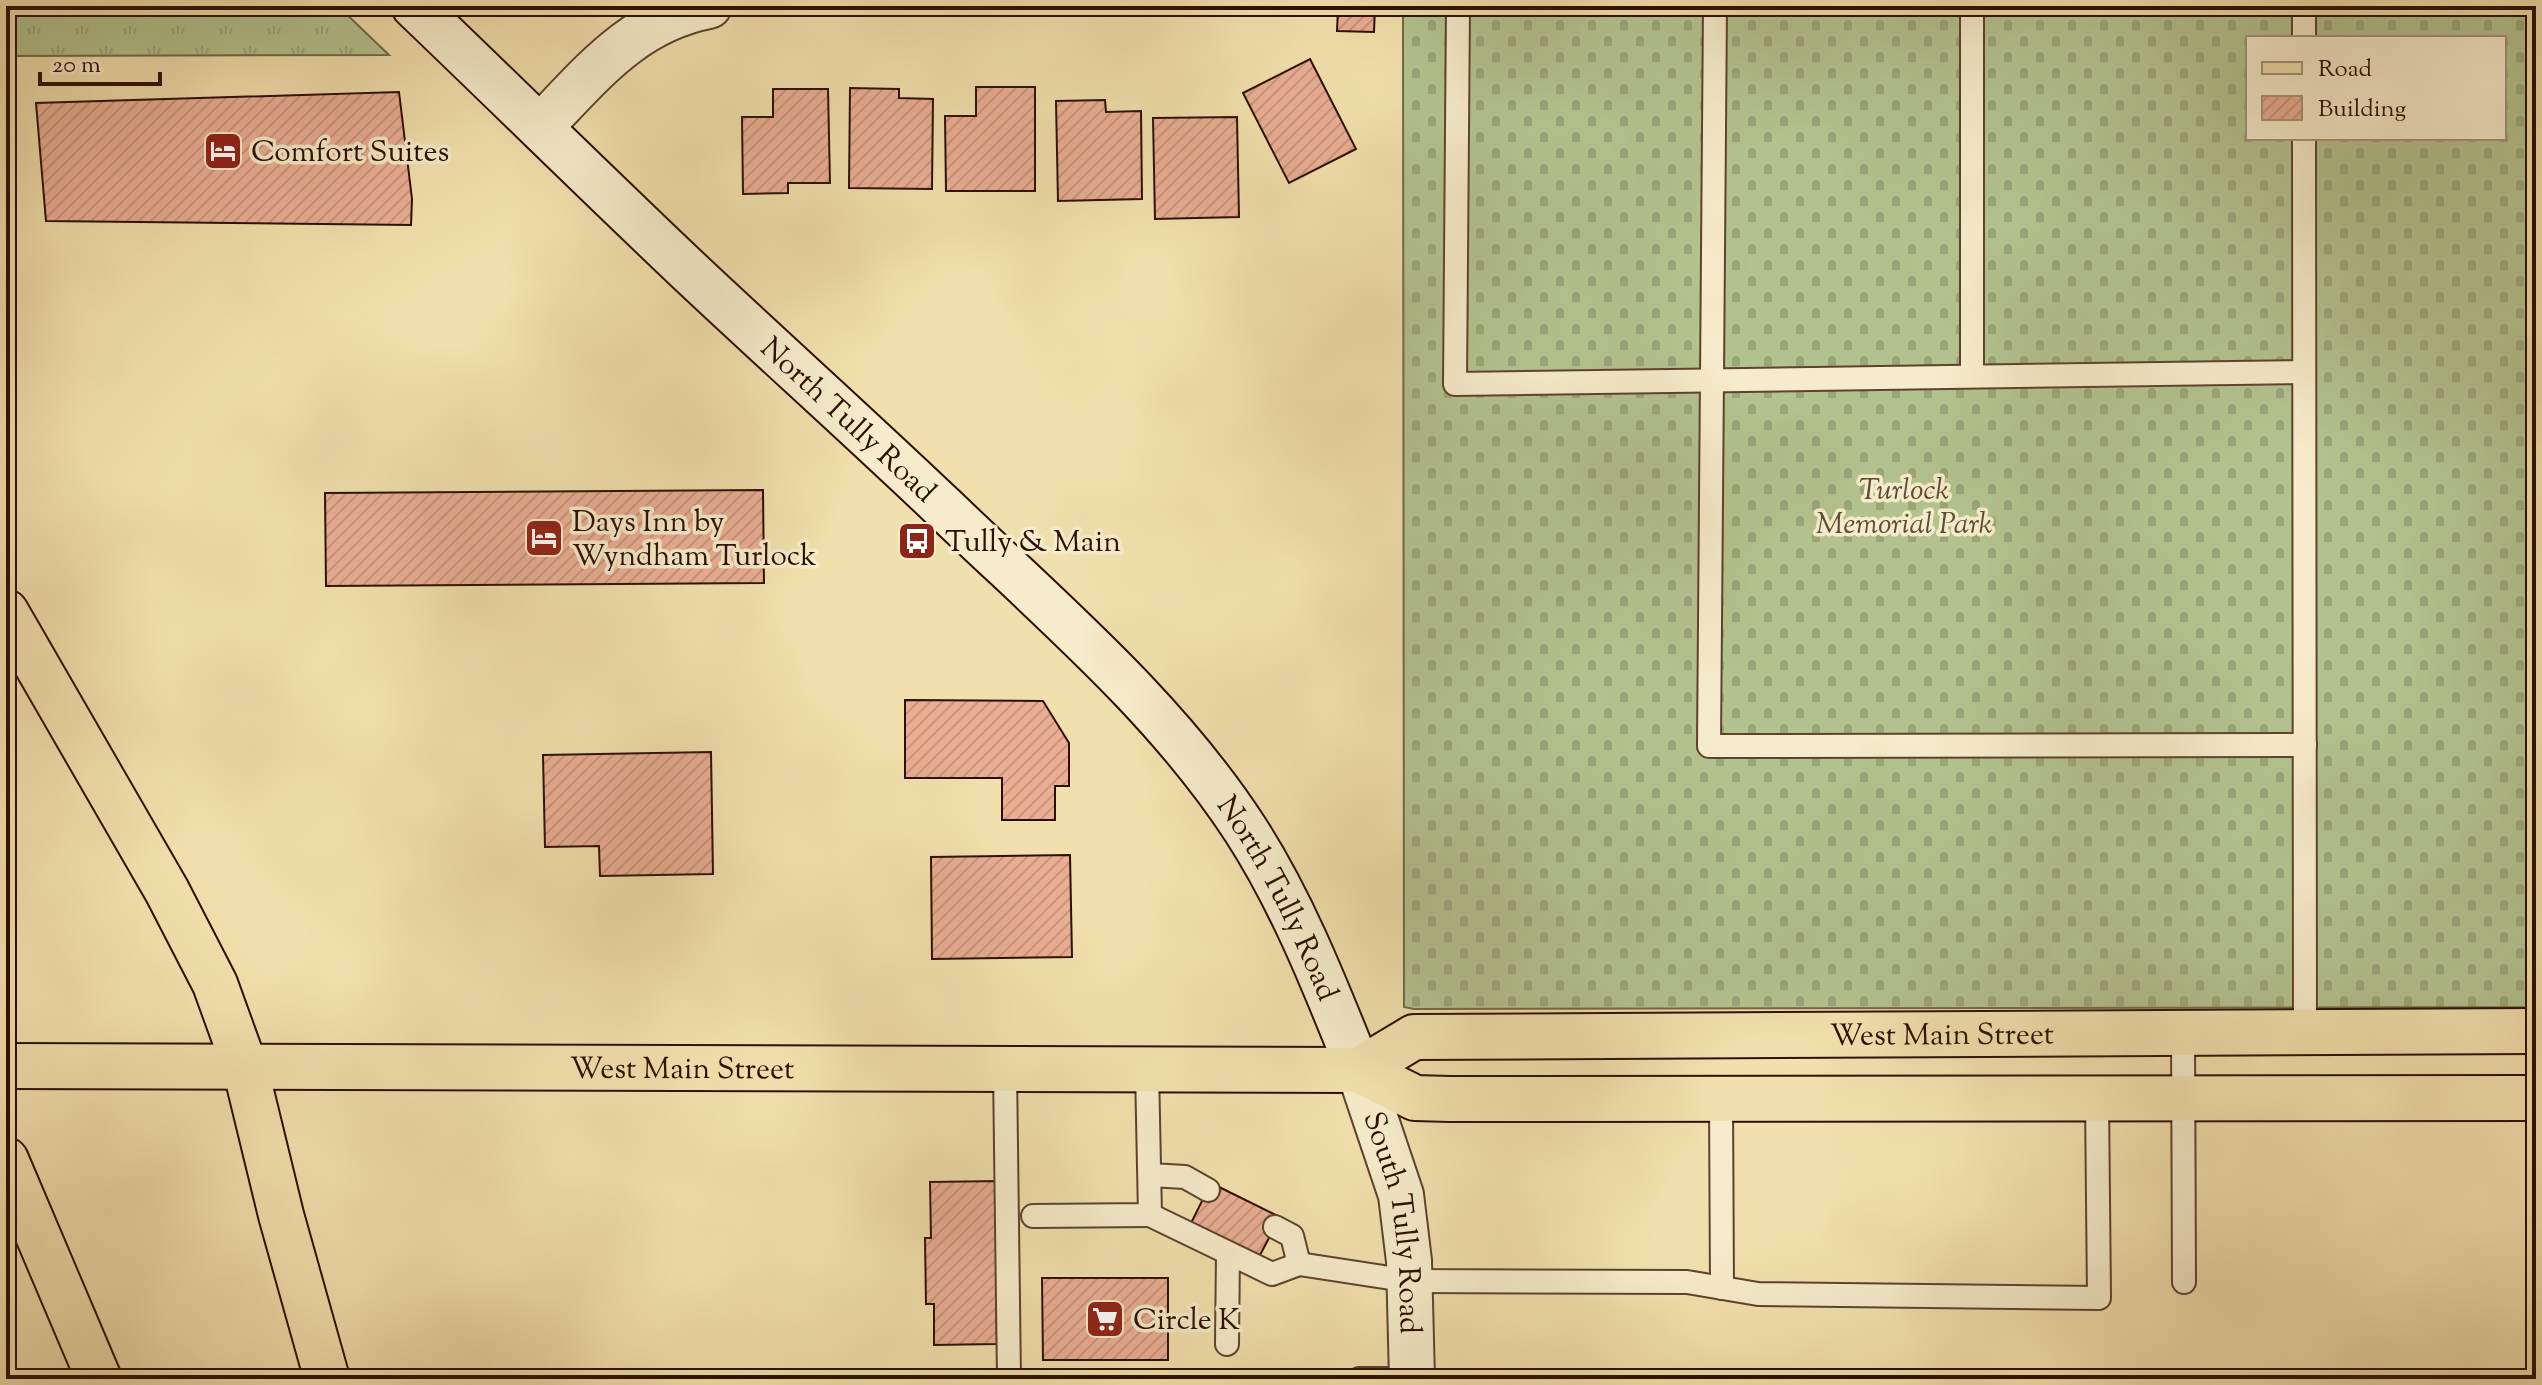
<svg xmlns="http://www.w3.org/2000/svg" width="2542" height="1385" font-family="'Sorts Mill Goudy',serif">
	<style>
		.grass { fill: url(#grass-tufts); stroke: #706849; stroke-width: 2 }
		.cemetery { fill: url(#cemetery-stones); stroke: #706849; stroke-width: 2; fill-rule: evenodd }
		.building { fill: url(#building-hatch); stroke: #2d0e03; stroke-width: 2 }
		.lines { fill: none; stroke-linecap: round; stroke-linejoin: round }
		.lane-casing { stroke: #5e422e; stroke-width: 26 }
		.street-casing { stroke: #5e422e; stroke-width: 48 }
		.secondary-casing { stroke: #2d0e03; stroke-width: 48 }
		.primary-casing { stroke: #2d0e03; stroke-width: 48 }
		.highway-casing { stroke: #2d0e03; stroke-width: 48 }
		.lane { stroke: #f6ebca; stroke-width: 22 }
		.street { stroke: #f6ebca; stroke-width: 44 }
		.secondary { stroke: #f6ebca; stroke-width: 44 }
		.primary { stroke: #f1e0ad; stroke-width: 44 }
		.highway { stroke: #f1e0ad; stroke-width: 44 }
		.labels { text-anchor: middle; stroke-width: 7; stroke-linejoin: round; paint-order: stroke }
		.poi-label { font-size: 30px; fill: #2d0e03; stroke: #f6ebca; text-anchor: start }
		.street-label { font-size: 30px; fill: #2d0e03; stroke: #f6ebca }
		.park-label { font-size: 30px; font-style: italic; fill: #5c4d34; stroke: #f6ebca }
	</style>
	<defs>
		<pattern id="grass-tufts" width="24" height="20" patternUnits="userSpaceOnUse" patternTransform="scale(2)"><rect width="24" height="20" fill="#b3c38f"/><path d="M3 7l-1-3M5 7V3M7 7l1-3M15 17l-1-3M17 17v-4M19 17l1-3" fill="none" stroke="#9aa67a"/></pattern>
		<pattern id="cemetery-stones" width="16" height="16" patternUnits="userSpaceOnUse" patternTransform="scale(2)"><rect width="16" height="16" fill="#b3c38f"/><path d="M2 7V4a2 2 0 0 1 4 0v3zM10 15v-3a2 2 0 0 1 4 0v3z" fill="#9aa67a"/></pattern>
		<pattern id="building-hatch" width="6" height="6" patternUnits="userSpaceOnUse" patternTransform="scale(2)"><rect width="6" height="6" fill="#eaae93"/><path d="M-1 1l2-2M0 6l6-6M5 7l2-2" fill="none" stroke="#c9947d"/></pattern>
	</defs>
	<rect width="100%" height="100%" fill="#f1e0ad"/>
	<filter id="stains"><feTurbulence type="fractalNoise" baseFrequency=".0025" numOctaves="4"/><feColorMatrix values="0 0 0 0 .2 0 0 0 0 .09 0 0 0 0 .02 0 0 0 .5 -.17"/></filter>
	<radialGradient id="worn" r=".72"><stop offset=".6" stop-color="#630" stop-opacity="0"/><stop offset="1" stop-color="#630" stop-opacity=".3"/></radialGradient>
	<polygon class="grass" points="6,6 338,6 389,55 6,56"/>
	<path class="cemetery" d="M1403 6H2536V1007L1414 1009 1404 1007ZM2248 38H2504V138H2248Z"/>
	<g class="building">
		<polygon points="1312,6 1375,6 1374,32 1337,31 1338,9"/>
		<polygon points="1310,59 1356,149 1289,183 1243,93"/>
		<polygon points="976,87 1035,87 1035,191 946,191 945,116 976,116"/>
		<polygon points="850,88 899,89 899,98 933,99 932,189 849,188"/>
		<polygon points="773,89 828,89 830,183 788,183 788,193 743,194 742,117 773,117"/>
		<polygon points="399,92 412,199 411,225 46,221 36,103"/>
		<polygon points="1105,100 1106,112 1141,111 1142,199 1058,201 1056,101"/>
		<polygon points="1237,117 1239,217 1155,219 1153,118"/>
		<polygon points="763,490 764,583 326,586 325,493"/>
		<polygon points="905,700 1043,701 1069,743 1069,786 1055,786 1055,820 1002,820 1002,778 905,778"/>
		<polygon points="711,752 713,874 600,876 599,846 545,847 543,755"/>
		<polygon points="1070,855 1072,957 932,959 931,857"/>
		<polygon points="1000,1181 1002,1289 996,1289 997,1344 934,1345 934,1304 926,1304 925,1238 931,1238 930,1182"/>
		<polygon points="1211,1183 1280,1217 1259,1257 1191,1223"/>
		<polygon points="1042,1278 1168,1278 1168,1360 1043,1360"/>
	</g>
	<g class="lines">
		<defs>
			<g id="lane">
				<polyline points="1458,6 1455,384 2304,372"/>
				<polyline points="1715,6 1709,746 2305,745"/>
				<polyline points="1972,6 1972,376"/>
				<polyline points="2304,6 2304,38"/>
				<polyline points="2304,138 2305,1031"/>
				<polyline points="2183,1032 2184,1282"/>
				<polyline points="1005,1069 1009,1379"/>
				<polyline points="1721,1100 1722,1288"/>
				<polyline points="1150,1175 1185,1177 1208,1190"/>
				<polyline points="1150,1215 1272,1274 1299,1264 1410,1281 1687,1282 1758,1294 2099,1298 2097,1099"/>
				<polyline points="1033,1216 1150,1215 1147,1069"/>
				<polyline points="1275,1227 1292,1236 1299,1264"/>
				<polyline points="1227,1344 1228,1253"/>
				<polyline points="1359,1379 1412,1379"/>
			</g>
			<g id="street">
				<path d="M540 127C592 74 632 21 709 6"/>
				<path id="s1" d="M1359 1070 1401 1195 1409 1261 1412 1379"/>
			</g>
			<g id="secondary">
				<path id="s2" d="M414 6C506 94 597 184 690 272 774 351 860 428 944 508 1049 609 1165 706 1245 829 1293 903 1326 988 1359 1070"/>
			</g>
			<g id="primary">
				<path id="s3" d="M6 1066 1359 1070 1415 1098 1450 1099 2536 1098"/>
				<path id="s4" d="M1359 1070 1414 1037 2536 1031"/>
			</g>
			<g id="highway">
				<polyline points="6,612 167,891 215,984 245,1067 281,1215 327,1379"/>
				<polyline points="6,1160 99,1379"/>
			</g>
		</defs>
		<use href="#lane" class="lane-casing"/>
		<use href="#street" class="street-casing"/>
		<use href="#secondary" class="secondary-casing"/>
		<use href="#primary" class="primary-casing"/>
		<use href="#highway" class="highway-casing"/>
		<use href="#lane" class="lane"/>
		<use href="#street" class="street"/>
		<use href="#secondary" class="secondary"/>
		<use href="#primary" class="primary"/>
		<use href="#highway" class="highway"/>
	</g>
	<defs>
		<symbol id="hotel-square" viewBox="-11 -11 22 22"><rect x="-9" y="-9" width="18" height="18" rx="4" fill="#8f2418" stroke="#f6ebca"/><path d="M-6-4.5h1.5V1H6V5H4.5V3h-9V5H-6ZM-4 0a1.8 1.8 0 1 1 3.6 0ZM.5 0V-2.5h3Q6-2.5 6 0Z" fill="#fff"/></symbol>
		<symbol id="bus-square" viewBox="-11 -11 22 22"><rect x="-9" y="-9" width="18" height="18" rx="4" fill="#8f2418" stroke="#f6ebca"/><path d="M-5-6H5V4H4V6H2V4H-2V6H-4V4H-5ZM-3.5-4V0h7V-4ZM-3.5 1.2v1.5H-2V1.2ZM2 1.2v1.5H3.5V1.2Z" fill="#fff"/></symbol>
		<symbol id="supermarket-square" viewBox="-11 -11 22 22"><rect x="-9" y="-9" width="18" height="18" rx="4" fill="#8f2418" stroke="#f6ebca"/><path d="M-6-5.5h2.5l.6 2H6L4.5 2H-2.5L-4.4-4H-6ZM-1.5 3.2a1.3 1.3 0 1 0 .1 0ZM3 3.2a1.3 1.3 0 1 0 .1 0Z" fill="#fff"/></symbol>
	</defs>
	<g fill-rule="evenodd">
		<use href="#hotel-square" x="201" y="129" width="44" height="44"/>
		<use href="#hotel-square" x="522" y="516" width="44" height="44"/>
		<use href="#bus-square" x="895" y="519" width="44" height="44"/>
		<use href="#supermarket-square" x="1083" y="1297" width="44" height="44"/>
	</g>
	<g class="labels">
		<g class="poi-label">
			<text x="251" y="161">Comfort Suites</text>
			<text x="572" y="531">Days Inn by<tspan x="572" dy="34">Wyndham Turlock</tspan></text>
			<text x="945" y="551">Tully &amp; Main</text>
			<text x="1133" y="1329">Circle K</text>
		</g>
		<g class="street-label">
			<text dy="10" stroke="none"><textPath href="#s2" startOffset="600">North Tully Road</textPath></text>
			<text dy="10" stroke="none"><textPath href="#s2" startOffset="1248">North Tully Road</textPath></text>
			<text dy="10" stroke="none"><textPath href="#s4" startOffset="592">West Main Street</textPath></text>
			<text dy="10" stroke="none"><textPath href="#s3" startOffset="676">West Main Street</textPath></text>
			<text dy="10" stroke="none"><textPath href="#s1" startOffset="158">South Tully Road</textPath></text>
		</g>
		<g class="park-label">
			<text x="1904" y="499">Turlock<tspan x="1904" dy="34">Memorial Park</tspan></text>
		</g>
	</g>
	<rect width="2542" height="1385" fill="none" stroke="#f1e0ad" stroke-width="32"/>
	<rect x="8" y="8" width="2526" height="1369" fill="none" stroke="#2d0e03" stroke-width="4"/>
	<rect x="16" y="16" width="2510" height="1353" fill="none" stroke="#2d0e03" stroke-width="2"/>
	<rect x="2246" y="36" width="260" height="104" fill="#f6ebca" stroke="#a6937a" stroke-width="2"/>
	<rect x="2262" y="62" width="40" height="12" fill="#f1e0ad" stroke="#a6937a" stroke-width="2"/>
	<text x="2318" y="76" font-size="24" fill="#2d0e03">Road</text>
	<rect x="2262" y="96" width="40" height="24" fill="url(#building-hatch)" stroke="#a6937a" stroke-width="2"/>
	<text x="2318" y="116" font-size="24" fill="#2d0e03">Building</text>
	<path d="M40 72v12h120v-12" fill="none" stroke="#2d0e03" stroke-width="4"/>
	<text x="52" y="72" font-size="24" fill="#2d0e03" stroke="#f6ebca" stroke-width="6" paint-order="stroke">20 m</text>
	<rect width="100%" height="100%" filter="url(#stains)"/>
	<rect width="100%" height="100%" fill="url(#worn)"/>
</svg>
